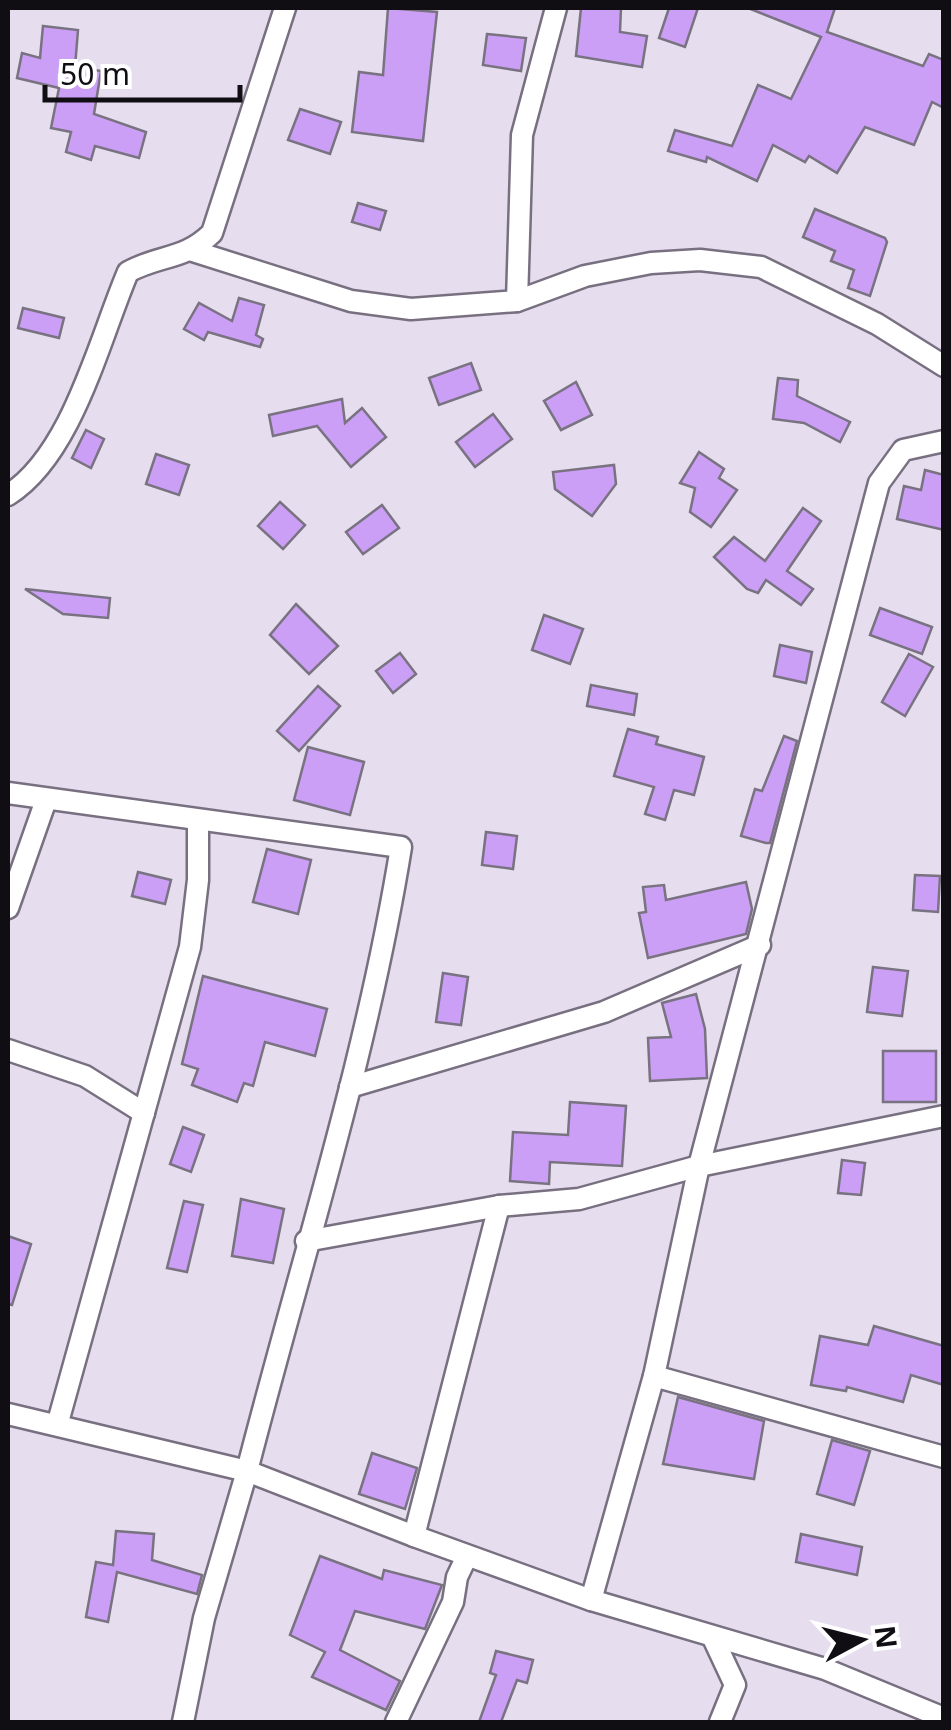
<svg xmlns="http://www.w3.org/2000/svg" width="951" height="1730" font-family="'Noto Sans',sans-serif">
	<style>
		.building { fill: #cb9ff6; stroke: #797281; stroke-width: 2.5 }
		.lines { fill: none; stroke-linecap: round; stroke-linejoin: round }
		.street-casing { stroke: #787080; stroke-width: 25 }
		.street { stroke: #fff; stroke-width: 20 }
	</style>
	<rect width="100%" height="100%" fill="#e6deef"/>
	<g class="building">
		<polygon points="388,8 437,12 423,141 352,132 359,72 383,75"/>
		<polygon points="581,8 621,8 620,32 647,36 642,67 576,56"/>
		<polygon points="669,8 698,8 685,47 659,38"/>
		<polygon points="748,8 835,8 827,32 923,66 929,54 944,60 944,108 932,102 914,145 865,127 837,173 809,156 805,162 773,145 757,181 707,157 706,162 668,151 675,130 732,146 758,85 791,99 821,37"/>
		<polygon points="43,26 78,30 75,67 101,71 94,114 146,132 139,158 95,146 91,160 66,152 71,132 51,128 59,88 17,78 22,53 40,58"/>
		<polygon points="487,34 526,38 521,71 483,65"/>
		<polygon points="300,109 341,122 330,154 288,140"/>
		<polygon points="358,203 386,211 380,230 352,222"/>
		<polygon points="815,209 885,238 887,242 870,296 848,288 854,270 831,261 835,251 803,237"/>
		<polygon points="239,298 264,305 256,335 263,339 260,347 208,332 204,340 184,329 199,303 232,321"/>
		<polygon points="23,308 64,318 59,338 18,328"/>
		<polygon points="471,363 481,390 439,405 429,378"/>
		<polygon points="778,378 798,380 797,396 850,422 840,442 804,423 773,419"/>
		<polygon points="576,382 592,415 561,430 544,401"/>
		<polygon points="342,399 345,423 362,408 386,437 351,467 317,426 273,436 269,415"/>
		<polygon points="493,414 512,439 475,467 456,442"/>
		<polygon points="86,430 104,439 91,468 72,458"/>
		<polygon points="699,452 724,469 719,478 737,490 711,527 690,512 695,488 680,483"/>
		<polygon points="156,454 189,465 179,495 146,484"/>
		<polygon points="614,465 616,484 592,516 555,489 553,472"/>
		<polygon points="925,470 944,475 944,530 897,519 904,486 921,490"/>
		<polygon points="280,502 305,525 283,549 258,526"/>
		<polygon points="382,505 399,528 363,554 346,532"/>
		<polygon points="803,508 821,521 787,571 813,589 801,605 766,580 758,593 747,589 714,557 734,537 765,561"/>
		<polygon points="25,589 110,598 108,618 63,614"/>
		<polygon points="296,604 338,646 309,674 270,635"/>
		<polygon points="880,608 932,627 922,654 870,635"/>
		<polygon points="544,615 583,629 570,664 532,650"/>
		<polygon points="780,645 812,652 806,683 774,676"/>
		<polygon points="400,653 416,674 393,693 376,671"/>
		<polygon points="909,654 933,667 905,716 882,702"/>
		<polygon points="591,685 637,694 634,715 587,706"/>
		<polygon points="318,686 340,706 299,751 277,731"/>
		<polygon points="628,729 658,737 656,744 704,757 694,795 674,790 665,820 645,814 654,787 614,776"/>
		<polygon points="784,736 797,741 770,843 766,843 741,836 755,789 762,791"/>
		<polygon points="308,747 364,762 350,815 294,800"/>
		<polygon points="486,832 517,836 513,869 482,865"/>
		<polygon points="267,849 311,860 298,914 253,902"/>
		<polygon points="138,872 171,880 165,904 132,896"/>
		<polygon points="915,875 940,876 938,912 913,910"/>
		<polygon points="746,882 752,909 746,934 648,958 639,913 646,912 643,887 664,885 666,900"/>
		<polygon points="873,967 908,971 902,1016 867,1012"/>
		<polygon points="443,973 468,977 461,1025 436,1022"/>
		<polygon points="203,976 327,1009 315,1056 265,1042 253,1086 244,1083 237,1102 192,1085 198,1069 182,1064"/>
		<polygon points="696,994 705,1029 707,1078 650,1081 648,1038 671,1037 662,1003"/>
		<rect x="883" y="1051" width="53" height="51"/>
		<polygon points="570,1102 626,1106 622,1166 550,1162 549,1184 510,1181 513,1132 568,1135"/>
		<polygon points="183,1127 204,1135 191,1172 170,1164"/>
		<polygon points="842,1160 865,1163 861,1195 838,1193"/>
		<polygon points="241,1199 284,1209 273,1263 232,1256"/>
		<polygon points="184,1201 203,1205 187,1272 167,1268"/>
		<polygon points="8,1236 31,1244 12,1305 8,1304"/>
		<polygon points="874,1326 944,1346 944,1385 911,1375 903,1402 847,1387 846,1391 811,1385 820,1336 868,1345"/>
		<polygon points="678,1397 764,1421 754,1479 663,1464"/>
		<polygon points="832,1440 870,1451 854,1505 817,1494"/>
		<polygon points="372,1453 417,1468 405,1509 359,1494"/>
		<polygon points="116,1531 154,1534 152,1560 202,1575 197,1594 117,1572 108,1622 86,1617 96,1562 113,1565"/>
		<polygon points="801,1534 862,1547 857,1575 796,1562"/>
		<polygon points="320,1556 382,1579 384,1570 442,1585 425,1629 355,1611 340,1650 400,1681 386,1710 312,1677 325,1652 290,1635"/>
		<polygon points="496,1651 533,1660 527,1683 517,1680 501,1722 479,1722 496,1675 490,1673"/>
	</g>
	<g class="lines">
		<defs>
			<g id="street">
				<polyline points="193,251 351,301 411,309 517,301 585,276 651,263 700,260 761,267 877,324 944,366"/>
				<polyline points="517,301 522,135 556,8"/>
				<path d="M8 495C72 455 99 340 128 272 161 254 183 261 212 233L285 8"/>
				<path d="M8 793 401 847C367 1058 300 1264 247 1471L414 1536"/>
				<polyline points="8,908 46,800"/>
				<polyline points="8,1050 85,1076 144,1113"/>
				<polyline points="350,1087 604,1012 760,945"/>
				<polyline points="499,1206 414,1536 591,1600 825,1669 944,1718"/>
				<polyline points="306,1241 499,1206 579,1199 699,1166 944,1116"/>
				<polyline points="654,1376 944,1457"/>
				<polyline points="8,1414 247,1471 204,1618 183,1722"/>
				<polyline points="58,1422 190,947 198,880 198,821"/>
				<polyline points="591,1600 654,1376 699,1166 879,483 903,450 944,441"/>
				<polyline points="713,1638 735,1685 720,1722"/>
				<polyline points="396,1722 453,1602 457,1577 467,1556"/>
			</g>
		</defs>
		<use href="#street" class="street-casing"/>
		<use href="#street" class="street"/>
	</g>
	<rect width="951" height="1730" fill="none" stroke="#100d13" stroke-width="20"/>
	<g transform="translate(861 1640) rotate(83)" stroke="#ffffff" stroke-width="8" paint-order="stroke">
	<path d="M0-8L18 38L0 25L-18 38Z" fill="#100d13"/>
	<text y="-15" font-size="28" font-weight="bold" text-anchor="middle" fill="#100d13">N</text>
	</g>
	<path d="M45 85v15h195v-15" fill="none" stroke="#100d13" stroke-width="5"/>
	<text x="60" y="85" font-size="30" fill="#100d13" stroke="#ffffff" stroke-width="8" paint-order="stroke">50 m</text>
</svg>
